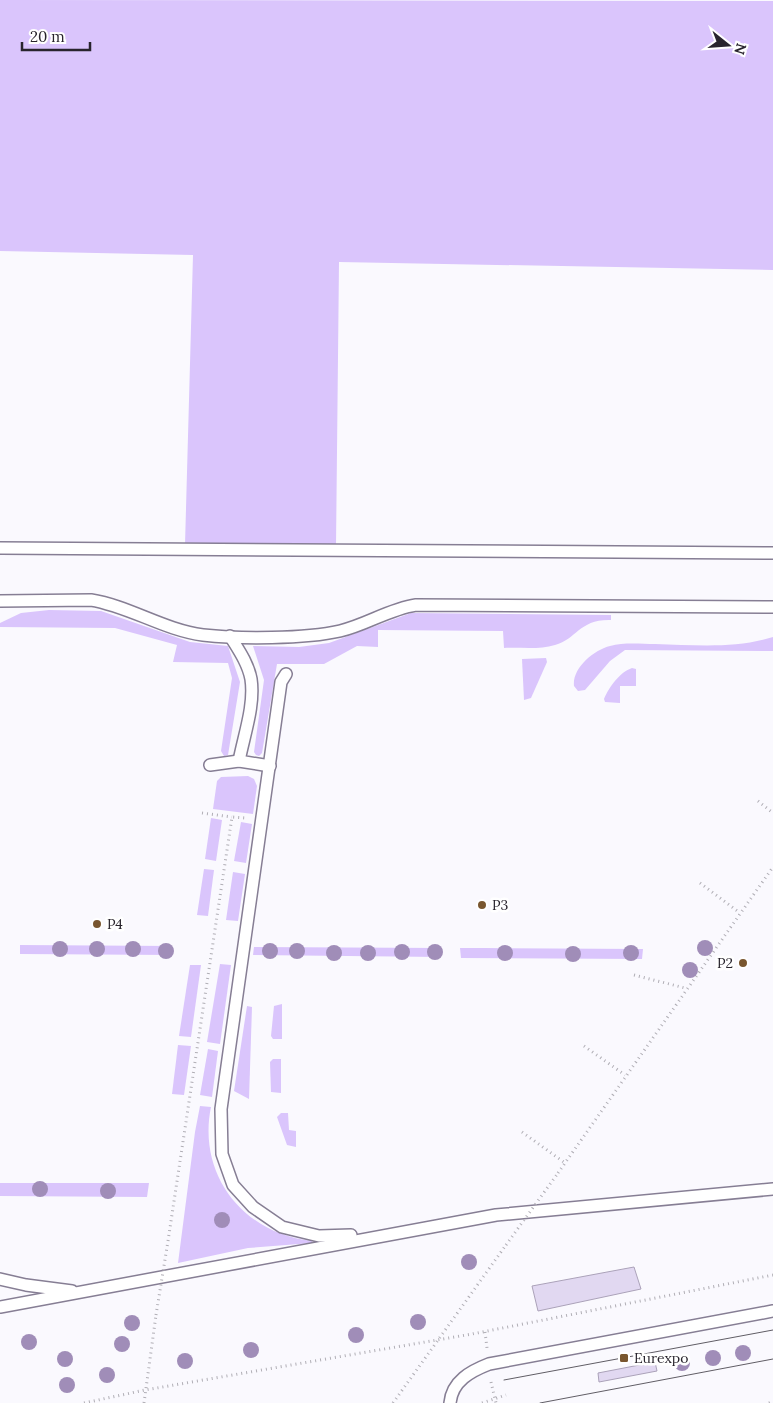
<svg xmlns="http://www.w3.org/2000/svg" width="773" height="1403" font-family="Lora,serif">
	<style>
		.green { fill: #dac5fc }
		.building { fill: #e1d8f1; stroke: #aba2b9 }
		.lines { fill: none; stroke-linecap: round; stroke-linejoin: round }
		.lane-casing { stroke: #867e94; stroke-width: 14 }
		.path { stroke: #b0aeb5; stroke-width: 3; stroke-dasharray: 1 4; stroke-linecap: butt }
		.lane { stroke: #fff; stroke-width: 11 }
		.tram { stroke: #605d65; stroke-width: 1 }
		.path-bridge { stroke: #b0aeb5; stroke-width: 3; stroke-dasharray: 1 4; stroke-linecap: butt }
		.tree { fill: #a08db8 }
		.poi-dot { fill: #79562f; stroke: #fff; stroke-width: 2 }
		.labels { text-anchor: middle; stroke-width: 5; stroke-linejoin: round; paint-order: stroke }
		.poi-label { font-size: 14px; fill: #28242d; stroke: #fff; text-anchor: start }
	</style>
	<rect width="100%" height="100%" fill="#faf9fe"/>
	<g class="green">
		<polygon points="0,0 773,1 773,270 339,262 336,546 185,545 193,255 0,251"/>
		<polygon points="49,610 101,611 190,642 228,646 240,682 228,755 224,756 221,751 232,678 228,663 173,662 177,645 115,628 0,627 0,623 21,613"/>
		<path d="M411 613 611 615V620C579 619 577 639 555 645 539 650 520 647 504 648L503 631 378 630V647L357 646 324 664H277L262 753 259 756 256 755 254 752 264 680 253 646 299 647 329 643Z"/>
		<path d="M773 637V651L625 650 610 661 585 690 578 691 574 686C572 668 594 650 610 646 624 642 641 644 655 644 695 645 735 649 773 637Z"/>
		<polygon points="546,658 547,662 531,698 524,700 522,659"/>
		<path d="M632 668 636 669V686H620V703L605 702 604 699C609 687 620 672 632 668Z"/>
		<polygon points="248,776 254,779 257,786 253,814 213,809 217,781 221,777"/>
		<polygon points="211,818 222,820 216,861 205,859"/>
		<polygon points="241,822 252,824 246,863 234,861"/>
		<polygon points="204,869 214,870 208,916 197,915"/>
		<polygon points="233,872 245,874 238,921 226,920"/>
		<polygon points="20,945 172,946 172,955 20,954"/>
		<polygon points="254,947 441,948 440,957 253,955"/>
		<polygon points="460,948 484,948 643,949 642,959 461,958"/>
		<polygon points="220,964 231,965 220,1044 207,1042"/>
		<polygon points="190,965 201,965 191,1037 179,1036"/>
		<polygon points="282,1004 282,1039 273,1039 271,1036 274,1006"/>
		<polygon points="247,1006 252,1007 249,1099 234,1091"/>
		<polygon points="178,1045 191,1046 184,1095 172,1094"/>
		<polygon points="208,1049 218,1051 212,1097 200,1095"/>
		<polygon points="273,1059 281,1059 281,1093 271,1092 270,1062"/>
		<path d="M200 1106 211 1107C197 1175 244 1234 312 1241V1243L248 1248 178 1263 195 1132Z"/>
		<polygon points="281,1113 288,1113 289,1130 296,1131 296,1147 287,1145 277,1117"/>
		<polygon points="0,1183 149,1183 147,1197 0,1196"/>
	</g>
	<g class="building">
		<polygon points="634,1267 641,1289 538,1311 532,1286"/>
		<polygon points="655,1362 657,1371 599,1382 598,1373"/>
	</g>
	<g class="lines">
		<defs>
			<g id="lane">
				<polyline points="0,548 773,553"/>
				<path d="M0 601 91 600C129 606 164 630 203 635 239 639 305 639 340 631 366 625 389 609 416 605L773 607"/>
				<path d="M230 636C238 649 248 663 251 679 255 705 244 735 239 761L270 766"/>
				<polyline points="286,674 281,682 221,1109 222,1154 233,1185 253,1207 282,1227 319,1236 351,1235"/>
				<polyline points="210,765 239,761"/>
				<polyline points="0,1279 26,1285 72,1291"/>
				<polyline points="0,1307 496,1215 773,1189"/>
				<path d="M450 1403C452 1381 471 1371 489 1364L773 1311"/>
			</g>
		</defs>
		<use href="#lane" class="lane-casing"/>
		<g class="path">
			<polyline points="758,801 773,813"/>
			<polyline points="202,813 232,817"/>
			<polyline points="700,883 740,913"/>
			<polyline points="634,975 685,988"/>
			<polyline points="584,1046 625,1075"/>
			<polyline points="522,1132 565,1163"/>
			<polyline points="558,1173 773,867"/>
			<polyline points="168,1241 232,817 245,818"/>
			<polyline points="485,1332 487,1348"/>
			<polyline points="491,1382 496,1403"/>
			<polyline points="84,1403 145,1390 472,1334 773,1275"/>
			<polyline points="144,1403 156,1315"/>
			<polyline points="393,1403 506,1245"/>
			<polyline points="482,1403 506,1395"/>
			<polyline points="769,1403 773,1401"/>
		</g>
		<use href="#lane" class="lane"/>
		<g class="tram">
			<polyline points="504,1380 773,1330"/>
			<polyline points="540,1403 773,1359"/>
		</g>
		<g class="path-bridge">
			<polyline points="506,1245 558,1173"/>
			<polyline points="156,1315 168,1241"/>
		</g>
	</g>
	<g class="tree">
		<circle cx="705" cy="948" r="8"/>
		<circle cx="60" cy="949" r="8"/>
		<circle cx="97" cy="949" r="8"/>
		<circle cx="133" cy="949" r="8"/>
		<circle cx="166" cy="951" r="8"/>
		<circle cx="270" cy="951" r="8"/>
		<circle cx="297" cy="951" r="8"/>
		<circle cx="402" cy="952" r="8"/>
		<circle cx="435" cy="952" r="8"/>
		<circle cx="334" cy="953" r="8"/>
		<circle cx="368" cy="953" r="8"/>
		<circle cx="505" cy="953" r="8"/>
		<circle cx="631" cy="953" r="8"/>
		<circle cx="573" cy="954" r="8"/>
		<circle cx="690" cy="970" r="8"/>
		<circle cx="40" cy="1189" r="8"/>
		<circle cx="108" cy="1191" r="8"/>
		<circle cx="222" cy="1220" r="8"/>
		<circle cx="469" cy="1262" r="8"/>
		<circle cx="418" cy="1322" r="8"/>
		<circle cx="132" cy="1323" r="8"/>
		<circle cx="356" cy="1335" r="8"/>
		<circle cx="29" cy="1342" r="8"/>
		<circle cx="122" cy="1344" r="8"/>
		<circle cx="251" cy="1350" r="8"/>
		<circle cx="743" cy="1353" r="8"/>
		<circle cx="713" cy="1358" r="8"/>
		<circle cx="65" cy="1359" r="8"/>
		<circle cx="185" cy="1361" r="8"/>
		<circle cx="682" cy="1363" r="8"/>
		<circle cx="107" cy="1375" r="8"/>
		<circle cx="67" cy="1385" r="8"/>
	</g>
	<g class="poi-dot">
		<circle cx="482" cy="905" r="5"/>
		<circle cx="97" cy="924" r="5"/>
		<circle cx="743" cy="963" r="5"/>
		<rect x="619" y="1353" width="10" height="10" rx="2.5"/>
	</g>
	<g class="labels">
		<g class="poi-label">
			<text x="492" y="910">P3</text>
			<text x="107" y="929">P4</text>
			<text x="733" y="968" text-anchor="end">P2</text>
			<text x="634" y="1363">Eurexpo</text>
		</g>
	</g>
	<g transform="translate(728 45) rotate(107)" stroke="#ffffff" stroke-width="4" paint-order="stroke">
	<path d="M0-4L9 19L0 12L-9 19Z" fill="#28242d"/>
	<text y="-8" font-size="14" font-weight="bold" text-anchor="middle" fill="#28242d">N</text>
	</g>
	<path d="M22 42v8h68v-8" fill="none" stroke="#28242d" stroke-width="2.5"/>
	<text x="30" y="42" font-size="15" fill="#28242d" stroke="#ffffff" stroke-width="4" paint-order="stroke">20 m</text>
</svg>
